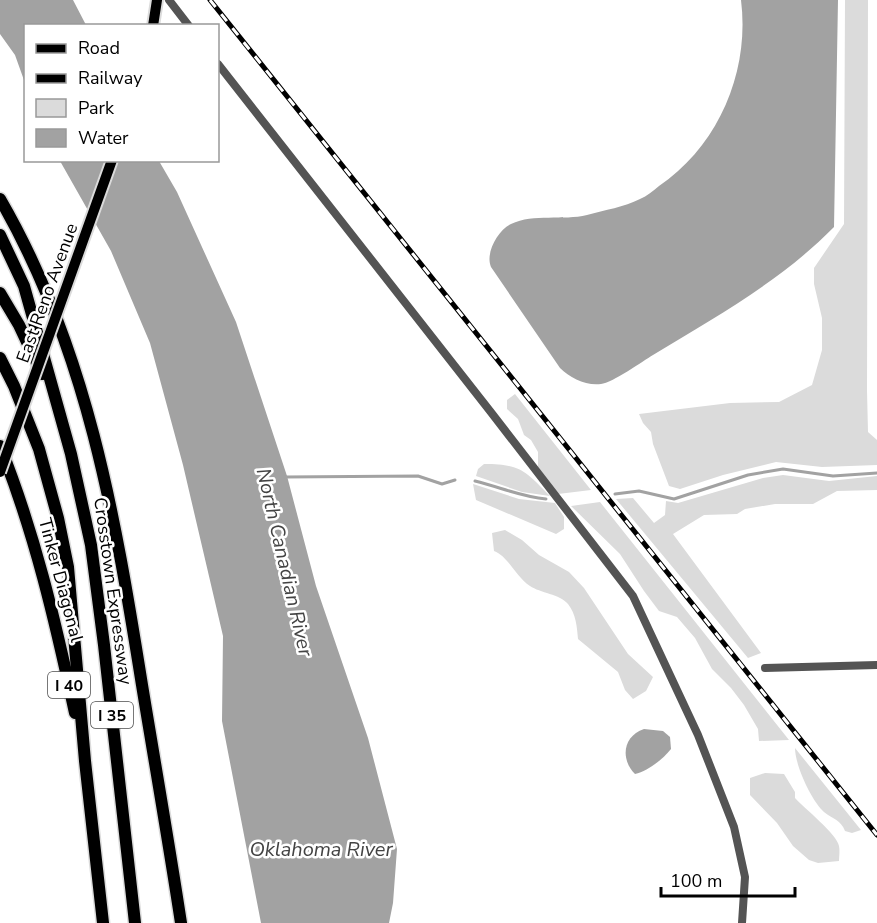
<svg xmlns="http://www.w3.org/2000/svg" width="877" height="923" font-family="'Nunito Sans',sans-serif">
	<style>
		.green { fill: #dbdbdb }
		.water { fill: #a2a2a2 }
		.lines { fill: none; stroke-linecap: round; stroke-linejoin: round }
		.stream { stroke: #a2a2a2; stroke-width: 3 }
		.major-casing { stroke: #dbdbdb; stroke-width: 14 }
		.highway-casing { stroke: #dbdbdb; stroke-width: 15 }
		.minor { stroke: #545454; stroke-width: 8 }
		.major { stroke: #000; stroke-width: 10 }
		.highway { stroke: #000; stroke-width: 12 }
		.rail-casing { stroke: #000; stroke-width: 5 }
		.rail { stroke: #fff; stroke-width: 3; stroke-dasharray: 9; stroke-linecap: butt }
		.major-bridge-casing { stroke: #dbdbdb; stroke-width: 14; stroke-linecap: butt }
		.major-bridge { stroke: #000; stroke-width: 10 }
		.labels { text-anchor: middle; stroke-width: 5; stroke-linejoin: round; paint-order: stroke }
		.shield { fill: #fff; stroke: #4c4c4c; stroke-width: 1.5 }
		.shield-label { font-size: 16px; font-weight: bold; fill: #000 }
		.street-label { font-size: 18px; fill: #000; stroke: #fff }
		.water-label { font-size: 20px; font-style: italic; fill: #434343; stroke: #fff }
	</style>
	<rect width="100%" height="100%" fill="#fff"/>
	<g class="green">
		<polygon points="845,0 868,0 867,391 868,432 877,440 877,465 822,467 776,462 723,475 680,489 669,486 653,444 651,432 643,423 639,414 730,403 779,402 812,385 822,350 822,318 814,284 814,268 844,224"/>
		<polygon points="515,394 591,490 558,494 538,467 538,452 531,440 524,435 518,419 507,409 507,400"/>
		<path d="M484 464C521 464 525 471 550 496L522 492 476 476 478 469Z"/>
		<polygon points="783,475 829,481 877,476 877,490 837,491 813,504 775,504 745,509 737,514 704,515 673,534 761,653 748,658 616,499 633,498 654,523 665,515 666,501 678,503 763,478"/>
		<polygon points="473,484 519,499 555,503 564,517 564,529 556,534 476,500"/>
		<polygon points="600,502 789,740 759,741 758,729 744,705 731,688 712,669 695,638 677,617 659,611 644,591 620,554 571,506"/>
		<path d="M505 530 522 540 539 555 569 572 584 588 628 654 653 677 646 691 633 699 625 690 618 672 578 639C577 627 576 614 568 604 560 594 540 593 530 586 516 577 508 556 494 551L492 533Z"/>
		<path d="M795 748 861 830 852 833 845 831C841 820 833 819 824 812 811 800 795 765 795 748Z"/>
		<path d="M765 773 784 774 795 792V798C805 809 837 834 839 846 840 851 839 857 839 861L818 863 809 860 793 846 777 823 750 795V778Z"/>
	</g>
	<g class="water">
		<polygon points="0,0 73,0 86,25 26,26 25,83 15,55 0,34"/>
		<path d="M741 0H838L834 227C781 281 717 316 653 355 643 361 612 383 601 384 586 386 570 378 560 368L491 267C485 253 498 230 511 224 534 213 563 221 587 215 605 210 624 207 640 199 647 196 653 191 659 186 719 145 750 71 741 0Z"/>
		<polygon points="60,161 159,161 177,192 236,322 287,476 316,586 368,738 397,849 393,903 389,923 261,923 222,721 223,636 183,465 150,343 111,251"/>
		<path d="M644 729 663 731 670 737 671 749C663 759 648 771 635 774 620 759 623 736 644 729Z"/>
	</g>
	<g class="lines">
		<g class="stream">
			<polyline points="285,477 418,476 442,484 455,480"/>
			<path d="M475 481C500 487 521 497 546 499"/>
			<polyline points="615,494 639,491 674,499 748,475 783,469 833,476 877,473"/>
		</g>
		<defs>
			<polyline id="major" points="153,26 157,0"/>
			<g id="highway">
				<path d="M0 199C87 349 115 516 142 685 155 764 169 844 181 923"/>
				<polyline points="0,235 24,286 71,454 91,545 104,645 135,923"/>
				<polyline points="0,293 19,325 42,374"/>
				<polyline points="0,358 14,386 39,449 58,518 68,567 85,761 103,923"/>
				<path d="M0 446C35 534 55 620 75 713"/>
			</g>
		</defs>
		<use href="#major" class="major-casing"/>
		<use href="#highway" class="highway-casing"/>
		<g class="minor">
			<polyline points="169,0 189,26"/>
			<polyline points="218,64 490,411 633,596 698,735 734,827 745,877 742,923"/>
			<polyline points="765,668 877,665"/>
		</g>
		<use href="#major" class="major"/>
		<use href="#highway" class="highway"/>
		<defs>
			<polyline id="rail" points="210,0 877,835"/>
		</defs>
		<use href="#rail" class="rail-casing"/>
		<use href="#rail" class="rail"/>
		<defs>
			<polyline id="major-bridge" points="0,472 112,160"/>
		</defs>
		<use href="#major-bridge" class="major-bridge-casing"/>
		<use href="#major-bridge" class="major-bridge"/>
	</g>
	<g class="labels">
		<g class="shield">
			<rect x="48" y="672" width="42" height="26" rx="4.5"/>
			<rect x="91" y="702" width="42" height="26" rx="4.5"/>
		</g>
		<g class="shield-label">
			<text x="69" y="691">I 40</text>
			<text x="112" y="721">I 35</text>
		</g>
		<g class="street-label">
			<text transform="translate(47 293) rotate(-70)" y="6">East Reno Avenue</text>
			<text transform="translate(61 580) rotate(75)" y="6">Tinker Diagonal</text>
			<text transform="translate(113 591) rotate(82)" y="6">Crosstown Expressway</text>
		</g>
		<g class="water-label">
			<text transform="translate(285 562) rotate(77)" y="7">North Canadian River</text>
			<text x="321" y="856">Oklahoma River</text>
		</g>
	</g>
	<rect x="24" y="24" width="195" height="138" fill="#ffffff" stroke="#999999" stroke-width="1.5"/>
	<rect x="36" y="44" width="30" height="9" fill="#000000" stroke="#999999" stroke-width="1.5"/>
	<text x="78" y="54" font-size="18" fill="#000000">Road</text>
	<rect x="36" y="74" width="30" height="9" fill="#000000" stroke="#999999" stroke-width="1.5"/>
	<text x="78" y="84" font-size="18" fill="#000000">Railway</text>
	<rect x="36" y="99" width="30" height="18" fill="#dbdbdb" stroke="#999999" stroke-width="1.5"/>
	<text x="78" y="114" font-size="18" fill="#000000">Park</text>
	<rect x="36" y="129" width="30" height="18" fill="#a2a2a2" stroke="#999999" stroke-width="1.5"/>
	<text x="78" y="144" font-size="18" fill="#000000">Water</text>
	<path d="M661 887v9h134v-9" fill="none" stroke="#000000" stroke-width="3"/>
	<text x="670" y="887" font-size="18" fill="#000000" stroke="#ffffff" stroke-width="4.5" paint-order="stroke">100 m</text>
</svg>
